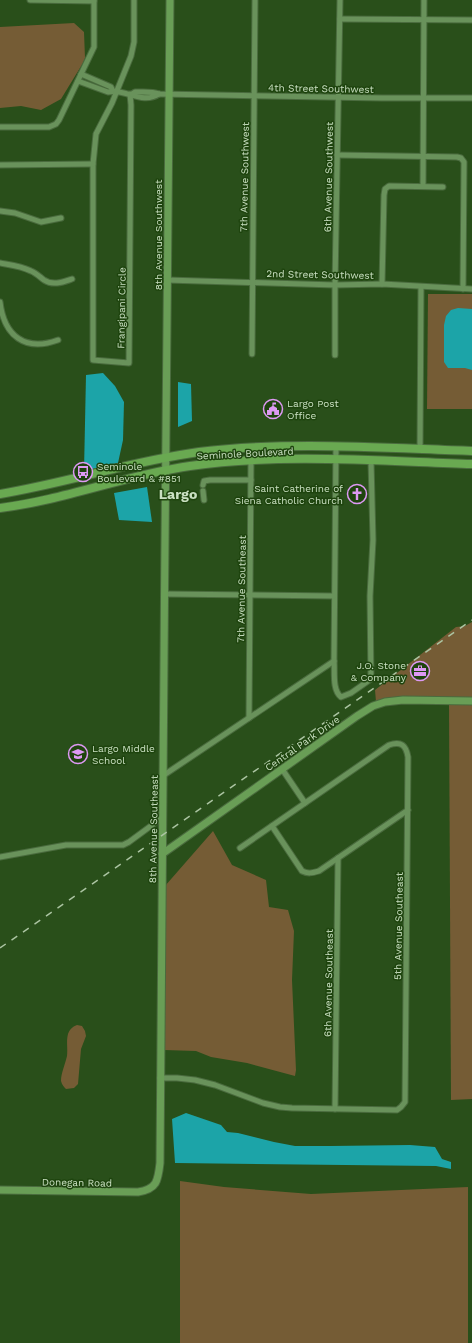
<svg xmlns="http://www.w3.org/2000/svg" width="472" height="1343" font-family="'Work Sans',sans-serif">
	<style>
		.green { fill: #755c35 }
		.water { fill: #1ca4a8 }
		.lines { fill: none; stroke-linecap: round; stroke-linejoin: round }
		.street-casing { stroke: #4a6b3e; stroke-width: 7 }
		.secondary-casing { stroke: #4a6b3e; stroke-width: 9 }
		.primary-casing { stroke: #4a6b3e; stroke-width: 10 }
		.street { stroke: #69925b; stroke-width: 5 }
		.secondary { stroke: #699e56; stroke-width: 7 }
		.primary { stroke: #69a951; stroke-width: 8 }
		.rail { stroke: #abc4a2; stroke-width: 1.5; stroke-dasharray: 7 7; stroke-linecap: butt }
		.labels { text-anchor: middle; stroke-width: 3; stroke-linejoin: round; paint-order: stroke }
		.street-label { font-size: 10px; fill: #cae0c2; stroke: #1e440e }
		.poi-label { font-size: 10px; fill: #cae0c2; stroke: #1e440e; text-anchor: start }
		.district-label { font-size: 14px; font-weight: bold; fill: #cae0c2; stroke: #1e440e }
	</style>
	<rect width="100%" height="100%" fill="#294f1a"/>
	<g class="green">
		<polygon points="74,23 84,32 85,58 83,63 61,99 41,110 21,106 0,108 0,27"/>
		<polygon points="428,294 472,294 472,409 427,409"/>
		<polygon points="472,622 472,698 449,697 376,702 375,690 456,627 465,626"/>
		<polygon points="449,703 472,704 472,1099 451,1100"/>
		<polygon points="213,831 232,865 266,880 269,907 288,910 294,931 292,980 296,1070 295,1076 247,1063 211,1057 196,1051 164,1050 165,886"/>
		<path d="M77 1025 82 1026 85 1031 86 1036 81 1049 78 1084 74 1088 66 1089C64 1087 62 1085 61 1081 61 1073 65 1065 67 1056 68 1049 66 1041 68 1034 70 1029 72 1027 77 1025Z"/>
		<polygon points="180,1181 224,1187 311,1194 468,1187 468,1343 180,1343"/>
	</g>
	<g class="water">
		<polygon points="458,308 472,309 472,370 465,368 448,368 444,362 444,325 446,316 451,310"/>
		<polygon points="103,373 115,386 124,402 123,440 118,463 84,471 86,375"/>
		<polygon points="178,382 191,384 192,421 178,427"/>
		<polygon points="147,487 152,522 119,520 114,493"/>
		<polygon points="186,1113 221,1125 227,1132 238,1133 274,1142 295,1146 330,1146 410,1145 435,1147 442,1159 451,1162 451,1169 436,1166 175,1163 172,1119"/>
	</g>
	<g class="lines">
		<defs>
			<g id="street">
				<polyline points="30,0 94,1"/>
				<polyline points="340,19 472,20"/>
				<polyline points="81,74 111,87 113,91"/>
				<path d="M78 81 108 92C125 88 142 105 159 94"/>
				<polyline points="130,94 131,105 129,363 93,360 93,164 96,134 112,103 131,56 134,42 134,0"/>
				<path d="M132 94 135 92C143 92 152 91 159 94L382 98H472"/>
				<polyline points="0,127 49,127 56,124 59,120 94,47 94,0"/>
				<polyline points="337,155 457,157 461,158 464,162 463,289"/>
				<polyline points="0,165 93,164"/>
				<polyline points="423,186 424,0"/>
				<polyline points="0,211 15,213 41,222 61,218"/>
				<path d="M0 263C11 265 21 266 31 271 36 273 40 277 44 280 53 286 63 282 72 279"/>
				<polyline points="167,280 335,285 382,284 472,289"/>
				<polyline points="382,284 384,195 385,189 389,186 443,187"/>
				<path d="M0 302C4 336 25 352 58 340"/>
				<polyline points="252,354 255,0"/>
				<polyline points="335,355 335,285 340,0"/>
				<path d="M336 447 334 661C335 672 332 690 341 697L351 693 371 679 370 596 373 540 371 461"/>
				<polyline points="420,449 421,287"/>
				<polyline points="203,485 204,481 210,480 251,480"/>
				<polyline points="203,491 204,500"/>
				<polyline points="164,594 334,596"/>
				<polyline points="249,718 251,460"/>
				<polyline points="282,769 305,803"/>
				<polyline points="164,775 334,661"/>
				<path d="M272 826 302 871C308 874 312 873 319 871L408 810"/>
				<polyline points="0,857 66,845 123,845 129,842 163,817"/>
				<path d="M160 1078H177L195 1080 215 1085 263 1103 280 1107 292 1108 397 1110 401 1107 405 1102 408 757C406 745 401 741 389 745L240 848"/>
				<polyline points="335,1109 338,858"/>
			</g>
			<g id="secondary">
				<polyline points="162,854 357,716 373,706 385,702 403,700 472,701"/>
				<path d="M0 1190 138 1192C157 1189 158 1181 160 1163 163 775 166 388 170 0"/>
			</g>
			<g id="primary">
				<path d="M0 494C67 483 132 461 199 452 289 441 381 448 472 451"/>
				<path d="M0 508C64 500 126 475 190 466 282 453 379 461 472 464"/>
			</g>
		</defs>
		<use href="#street" class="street-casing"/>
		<use href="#secondary" class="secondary-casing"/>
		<use href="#primary" class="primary-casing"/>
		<use href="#street" class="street"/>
		<use href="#secondary" class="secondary"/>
		<use href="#primary" class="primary"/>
		<polyline class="rail" points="0,948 472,620"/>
	</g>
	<defs>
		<symbol id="civic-ring" viewBox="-11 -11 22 22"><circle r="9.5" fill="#1e440e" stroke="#dd99f3" stroke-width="1.5"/><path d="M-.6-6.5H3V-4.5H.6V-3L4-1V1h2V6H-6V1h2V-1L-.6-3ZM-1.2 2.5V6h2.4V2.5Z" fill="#dd99f3"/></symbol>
		<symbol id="bus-ring" viewBox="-11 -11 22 22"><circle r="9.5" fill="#1e440e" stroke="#dd99f3" stroke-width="1.5"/><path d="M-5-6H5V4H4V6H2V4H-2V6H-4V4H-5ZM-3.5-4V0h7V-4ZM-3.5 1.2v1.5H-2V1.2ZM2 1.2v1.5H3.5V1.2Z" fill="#dd99f3"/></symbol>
		<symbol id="church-ring" viewBox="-11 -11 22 22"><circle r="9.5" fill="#1e440e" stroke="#dd99f3" stroke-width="1.5"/><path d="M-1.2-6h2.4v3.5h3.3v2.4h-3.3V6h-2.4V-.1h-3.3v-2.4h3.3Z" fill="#dd99f3"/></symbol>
		<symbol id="office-ring" viewBox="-11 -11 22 22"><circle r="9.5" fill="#1e440e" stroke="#dd99f3" stroke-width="1.5"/><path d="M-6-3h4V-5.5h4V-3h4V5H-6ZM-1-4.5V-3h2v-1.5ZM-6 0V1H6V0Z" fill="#dd99f3"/></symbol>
		<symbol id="school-ring" viewBox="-11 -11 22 22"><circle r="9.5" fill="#1e440e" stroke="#dd99f3" stroke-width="1.5"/><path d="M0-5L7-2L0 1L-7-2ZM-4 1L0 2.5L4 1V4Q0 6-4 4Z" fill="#dd99f3"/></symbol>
	</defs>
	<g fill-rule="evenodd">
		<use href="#civic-ring" x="262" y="398" width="22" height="22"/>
		<use href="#bus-ring" x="72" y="461" width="22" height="22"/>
		<use href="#church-ring" x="346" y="483" width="22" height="22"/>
		<use href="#office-ring" x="409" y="660" width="22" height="22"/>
		<use href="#school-ring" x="67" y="743" width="22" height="22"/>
	</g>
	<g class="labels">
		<g class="street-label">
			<text transform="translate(321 88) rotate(1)" y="4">4th Street Southwest</text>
			<text transform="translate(244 177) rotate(-89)" y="4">7th Avenue Southwest</text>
			<text transform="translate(328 177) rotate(-89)" y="4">6th Avenue Southwest</text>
			<text transform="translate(158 235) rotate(-90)" y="4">8th Avenue Southwest</text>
			<text transform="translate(320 274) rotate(1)" y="4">2nd Street Southwest</text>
			<text transform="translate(121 308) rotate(-89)" y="4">Frangipani Circle</text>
			<text transform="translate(245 453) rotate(-3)" y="4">Seminole Boulevard</text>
			<text transform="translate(241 589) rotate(-89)" y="4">7th Avenue Southeast</text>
			<text transform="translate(302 743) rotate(-35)" y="4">Central Park Drive</text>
			<text transform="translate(153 829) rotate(-89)" y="4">8th Avenue Southeast</text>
			<text transform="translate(398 926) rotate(-89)" y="4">5th Avenue Southeast</text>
			<text transform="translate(328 983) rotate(-89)" y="4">6th Avenue Southeast</text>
			<text transform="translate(77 1182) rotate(1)" y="4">Donegan Road</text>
		</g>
		<g class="poi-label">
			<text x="287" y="407">Largo Post<tspan x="287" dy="12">Office</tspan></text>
			<text x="97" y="470">Seminole<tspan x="97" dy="12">Boulevard &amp; #851</tspan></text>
			<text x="343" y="492" text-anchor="end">Saint Catherine of<tspan x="343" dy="12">Siena Catholic Church</tspan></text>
			<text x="406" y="669" text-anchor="end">J.O. Stone<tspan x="406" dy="12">&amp; Company</tspan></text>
			<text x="92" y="752">Largo Middle<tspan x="92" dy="12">School</tspan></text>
		</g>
		<g class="district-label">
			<text x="178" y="499">Largo</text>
		</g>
	</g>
</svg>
